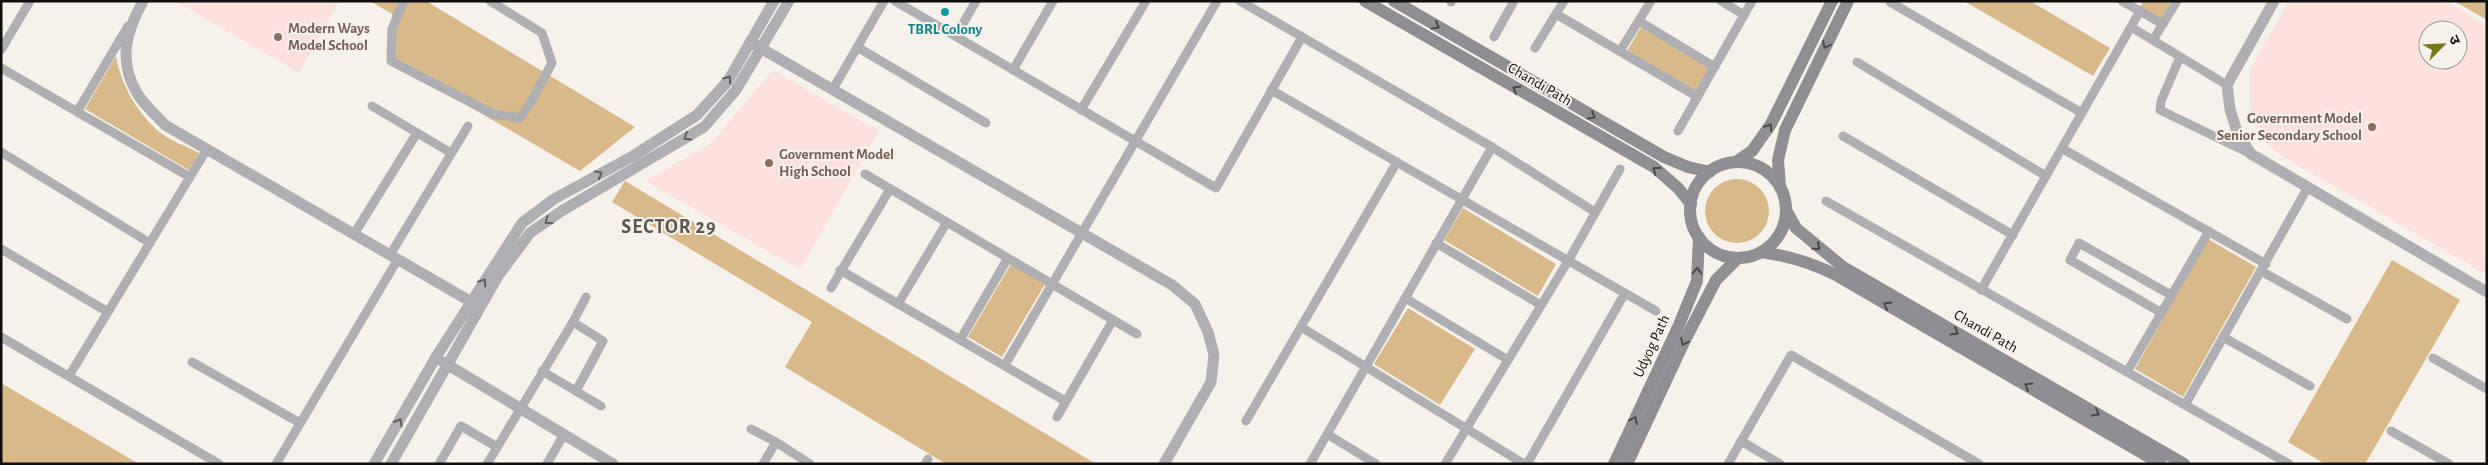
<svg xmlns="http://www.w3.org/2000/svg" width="2488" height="465" font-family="'Alegreya Sans','Noto Sans Devanagari',sans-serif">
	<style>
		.education { fill: #fce1dd; fill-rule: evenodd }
		.green { fill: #d8b98a }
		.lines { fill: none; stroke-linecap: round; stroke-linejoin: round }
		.minor { stroke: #afaeb2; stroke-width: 9 }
		.tertiary { stroke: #afaeb2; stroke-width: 11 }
		.secondary { stroke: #8f8e92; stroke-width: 12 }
		.oneway { stroke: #494849 }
		.oneway2 { stroke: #605e60 }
		.culture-dot { fill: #0f9aa8; stroke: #f6f1ea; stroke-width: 2 }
		.education-dot { fill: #8d6e63; stroke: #f6f1ea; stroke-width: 2 }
		.labels { text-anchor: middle; stroke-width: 4; stroke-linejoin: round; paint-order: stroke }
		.education-label { font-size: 15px; font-weight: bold; fill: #785e54; stroke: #f6f1ea; text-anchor: start }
		.culture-label { font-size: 15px; font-weight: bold; fill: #0d838f; stroke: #f6f1ea }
		.street-label { font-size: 15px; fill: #100f0d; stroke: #f6f1ea }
		.district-label { font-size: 20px; font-weight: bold; letter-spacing: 1px; fill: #5b5751; stroke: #f6f1ea }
	</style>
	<rect width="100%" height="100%" fill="#f6f1ea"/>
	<g class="education">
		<polygon points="175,1 339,1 299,73"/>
		<path d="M2289 1H2445L2487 26V275L2280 155 2264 141 2250 113V70ZM2428 30H2458V60H2428Z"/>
		<polygon points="773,70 879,131 800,270 645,181 710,144"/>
	</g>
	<g class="green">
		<polygon points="370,1 426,1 635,127 580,171 391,61 392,14"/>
		<polygon points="1964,1 2030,1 2110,48 2093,76"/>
		<polygon points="2143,1 2172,1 2161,19 2140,7"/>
		<polygon points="2454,1 2487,1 2487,20"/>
		<polygon points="1641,27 1711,67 1696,93 1626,53"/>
		<path d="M116 56C121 84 135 110 157 130 168 140 186 146 199 153L189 170 85 109Z"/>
		<circle cx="1737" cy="211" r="32"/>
		<polygon points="625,181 1096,464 946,464 785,367 812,322 612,202"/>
		<polygon points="1463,208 1556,264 1538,296 1444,240"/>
		<polygon points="2208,239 2256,267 2183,397 2135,369"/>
		<polygon points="2392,260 2460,300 2365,464 2325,464 2288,442"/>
		<polygon points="1011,264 1045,284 1002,357 968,337"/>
		<polygon points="1408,308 1475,349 1440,405 1374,364"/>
		<polygon points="1,383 139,464 1,464"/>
	</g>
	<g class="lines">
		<g class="minor">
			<polyline points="404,1 392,29 391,61 493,114 520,118 531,102 552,63 542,33 490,1"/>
			<polyline points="895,1 1216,188 1302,37"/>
			<polyline points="1240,1 1492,147 1595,212"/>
			<polyline points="1721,1 1744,15"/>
			<polyline points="2122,1 2163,24"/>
			<polyline points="1451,2 1451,1"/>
			<polyline points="1890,2 2082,113"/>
			<polyline points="1556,14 1698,97"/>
			<polyline points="1639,21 1715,67"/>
			<polyline points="2131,27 2227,85"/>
			<polyline points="956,36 976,1"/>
			<polyline points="1494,37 1514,1"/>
			<polyline points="2153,40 2177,1"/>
			<polyline points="857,47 986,123"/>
			<polyline points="1535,48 1564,1"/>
			<polyline points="1,50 30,1"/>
			<polyline points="1620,51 1651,1"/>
			<polyline points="2180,57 2161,101 2160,110 2251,154"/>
			<polyline points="1857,62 2046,176"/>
			<polyline points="1,68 190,177"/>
			<polyline points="1013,70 1053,1"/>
			<polyline points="833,89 884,1"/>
			<polyline points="1271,90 1656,311"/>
			<polyline points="372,106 451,153"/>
			<polyline points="1081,110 1146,1"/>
			<polyline points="77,112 128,26"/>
			<polyline points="1678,131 1752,1"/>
			<polyline points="1843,136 2013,235"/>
			<polyline points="2063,149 2266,264"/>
			<polyline points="1,152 150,243"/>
			<polyline points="865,174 1137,334"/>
			<polyline points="1826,201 2289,464"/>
			<polyline points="354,234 417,133"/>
			<polyline points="1436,243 1541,305"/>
			<polyline points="1,249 108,312"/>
			<polyline points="390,255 468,126"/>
			<polyline points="840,270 1065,401"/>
			<polyline points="2261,271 2347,319"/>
			<polyline points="831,288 890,189"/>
			<polyline points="1981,290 2140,11"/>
			<polyline points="1405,298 1508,360"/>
			<polyline points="898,304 947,222"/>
			<polyline points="2162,313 2070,260 2079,243 2171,295"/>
			<polyline points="573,322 603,341 576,391"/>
			<polyline points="1301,327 1524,464"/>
			<polyline points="1,337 219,464"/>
			<polyline points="2223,337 2310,386"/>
			<polyline points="960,340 1008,258"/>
			<polyline points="2433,358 2487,389"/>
			<polyline points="192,362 300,423"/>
			<polyline points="1005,365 1217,1"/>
			<polyline points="542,371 601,406"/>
			<polyline points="2127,372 2209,231"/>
			<polyline points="69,376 207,149"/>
			<polyline points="2185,405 2308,187"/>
			<polyline points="1057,417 1113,320"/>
			<polyline points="1246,421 1397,162"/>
			<polyline points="751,429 776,442 810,464"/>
			<polyline points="2391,431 2449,464"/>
			<polyline points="1327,434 1376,464"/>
			<polyline points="1741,441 1780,464"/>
			<polyline points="276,464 398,259"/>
			<polyline points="439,464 461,426 497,447"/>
			<polyline points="487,464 573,322 586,297"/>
			<polyline points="547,464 564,434"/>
			<polyline points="763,464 776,442"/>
			<polyline points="925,464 928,459"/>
			<polyline points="1310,464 1492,147"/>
			<polyline points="1445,464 1568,261 1620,169"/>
			<polyline points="1527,464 1625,293"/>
			<polyline points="1728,464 1791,355 1979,464"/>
		</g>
		<g class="tertiary">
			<path d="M143 1C126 32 118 61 137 93 143 104 156 115 165 125L475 304"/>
			<polyline points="2274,1 2227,85 2230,109 2237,132 2251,154 2487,292"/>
			<polyline points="750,42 1172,285 1195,304 1208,332 1214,355 1211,382 1164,464"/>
			<polyline points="443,362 613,464"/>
			<polyline points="374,464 436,357 522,223 554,199 633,156 697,115 728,81 774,1"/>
			<polyline points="391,464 498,276 530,233 560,212 704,127 736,90 789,1"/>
		</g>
		<g class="secondary">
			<polyline points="1365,1 1654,167 1678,188 1691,204"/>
			<polyline points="1394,1 1664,157 1688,167 1710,172"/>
			<polyline points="1736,162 1752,151 1771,124 1832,1"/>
			<circle cx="1738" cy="210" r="48"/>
			<polyline points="1780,187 1778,160 1785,130 1848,1"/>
			<polyline points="1786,210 1796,228 1843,267 2184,464"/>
			<path d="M1761 252C1789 256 1812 263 1836 275L2161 464"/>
			<polyline points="1614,464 1679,325 1697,281 1699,237"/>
			<polyline points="1627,464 1685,340 1716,280 1738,258"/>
		</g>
	</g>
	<defs><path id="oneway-chevron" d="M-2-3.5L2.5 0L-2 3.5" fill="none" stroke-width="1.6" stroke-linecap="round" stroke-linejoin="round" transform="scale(1.25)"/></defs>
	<g class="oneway">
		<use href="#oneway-chevron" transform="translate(1436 26) rotate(30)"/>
		<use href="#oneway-chevron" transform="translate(1826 45) rotate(116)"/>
		<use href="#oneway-chevron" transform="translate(1516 89) rotate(-150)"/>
		<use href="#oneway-chevron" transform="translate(1592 116) rotate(30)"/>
		<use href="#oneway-chevron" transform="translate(1769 127) rotate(-57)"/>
		<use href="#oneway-chevron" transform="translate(1656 170) rotate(-143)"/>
		<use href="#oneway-chevron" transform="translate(1817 247) rotate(40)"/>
		<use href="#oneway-chevron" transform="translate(1697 271) rotate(-88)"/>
		<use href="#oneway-chevron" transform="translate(1887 305) rotate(-150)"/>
		<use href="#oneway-chevron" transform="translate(1955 332) rotate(30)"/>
		<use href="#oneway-chevron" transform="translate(1684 342) rotate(116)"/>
		<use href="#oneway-chevron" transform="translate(2028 386) rotate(-150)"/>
		<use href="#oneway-chevron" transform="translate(2096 413) rotate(30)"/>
		<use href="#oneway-chevron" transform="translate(1634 420) rotate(-65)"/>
	</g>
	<g class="oneway2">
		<use href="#oneway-chevron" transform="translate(728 79) rotate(-55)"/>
		<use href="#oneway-chevron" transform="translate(687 137) rotate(148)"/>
		<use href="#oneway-chevron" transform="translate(599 174) rotate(-29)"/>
		<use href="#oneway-chevron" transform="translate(548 221) rotate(145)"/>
		<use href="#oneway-chevron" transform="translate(483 282) rotate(-57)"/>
		<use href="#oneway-chevron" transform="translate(399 422) rotate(-60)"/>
	</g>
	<circle class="culture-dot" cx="945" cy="12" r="5"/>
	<g class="education-dot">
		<circle cx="278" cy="37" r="5"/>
		<circle cx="2372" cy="127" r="5"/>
		<circle cx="769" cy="163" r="5"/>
	</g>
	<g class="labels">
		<g class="education-label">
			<text x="288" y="33">Modern Ways<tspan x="288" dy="17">Model School</tspan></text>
			<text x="2362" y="123" text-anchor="end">Government Model<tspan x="2362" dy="17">Senior Secondary School</tspan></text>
			<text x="779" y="159">Government Model<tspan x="779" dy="17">High School</tspan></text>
		</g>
		<g class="culture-label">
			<text x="945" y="34">TBRL Colony</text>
		</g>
		<g class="street-label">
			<text transform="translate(1540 84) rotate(30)" y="5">Chandi Path</text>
			<text transform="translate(1986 331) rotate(30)" y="5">Chandi Path</text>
			<text transform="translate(1651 346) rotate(-65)" y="5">Udyog Path</text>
		</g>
		<g class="district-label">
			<text x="669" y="233">SECTOR 29</text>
		</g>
	</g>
	<rect width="2488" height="465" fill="none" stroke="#100f0d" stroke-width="5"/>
	<g transform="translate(2443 45) rotate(66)"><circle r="24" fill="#f6f1ea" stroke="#9a9792"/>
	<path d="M0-4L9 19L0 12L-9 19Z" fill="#77781e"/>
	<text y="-8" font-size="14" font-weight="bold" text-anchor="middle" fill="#100f0d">उ</text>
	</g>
</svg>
